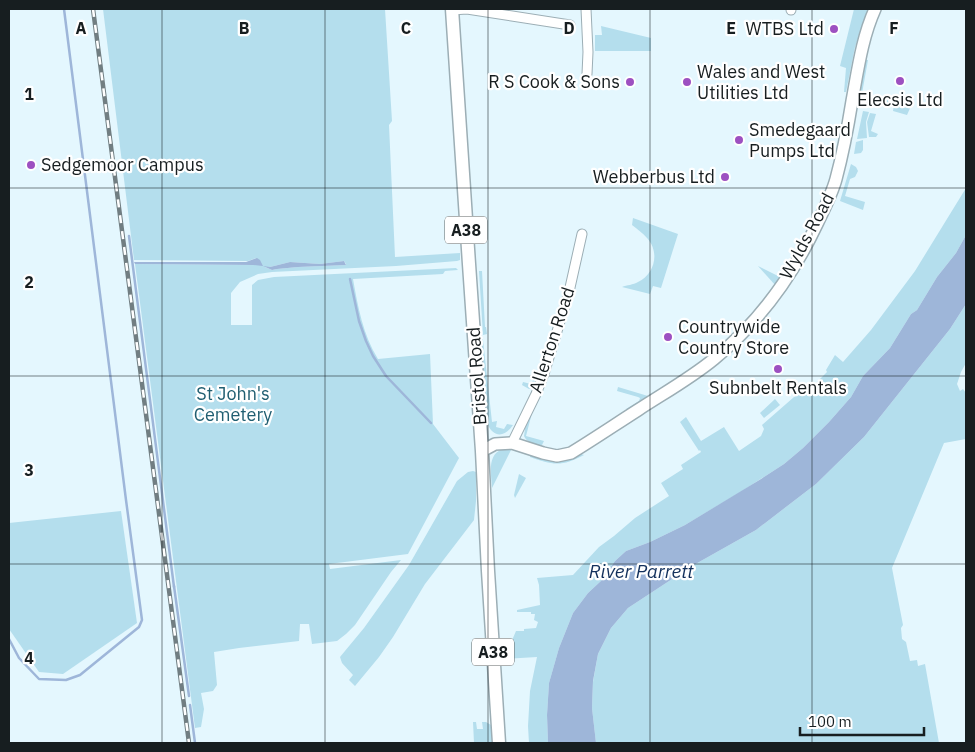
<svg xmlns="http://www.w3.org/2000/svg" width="975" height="752" font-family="'IBM Plex Sans',sans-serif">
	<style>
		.green { fill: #b4deed; fill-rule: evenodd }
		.water { fill: #9eb6d9 }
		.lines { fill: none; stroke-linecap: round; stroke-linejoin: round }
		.stream { stroke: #9eb6d9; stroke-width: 2.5 }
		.street-casing { stroke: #9caeb5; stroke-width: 11 }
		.secondary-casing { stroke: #9caeb5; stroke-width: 14 }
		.primary-casing { stroke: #9caeb5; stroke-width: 15 }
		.street { stroke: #fff; stroke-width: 9 }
		.secondary { stroke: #fff; stroke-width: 11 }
		.primary { stroke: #fff; stroke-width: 12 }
		.rail-casing { stroke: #717e82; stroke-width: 4.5 }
		.rail { stroke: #fff; stroke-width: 2.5; stroke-dasharray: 8; stroke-linecap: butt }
		.grid { fill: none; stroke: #171e20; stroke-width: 1; stroke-opacity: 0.55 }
		.poi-dot { fill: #9d50c1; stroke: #fff; stroke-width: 2 }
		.labels { text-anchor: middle; stroke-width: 4.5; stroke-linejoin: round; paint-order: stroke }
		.shield { fill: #fff; stroke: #5d6263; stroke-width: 1 }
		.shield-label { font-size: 16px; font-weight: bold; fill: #171e20 }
		.poi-label { font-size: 18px; fill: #171e20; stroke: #fff; text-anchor: start }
		.street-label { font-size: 18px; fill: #171e20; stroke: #fff }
		.park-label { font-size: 18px; fill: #205e71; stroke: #fff }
		.water-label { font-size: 19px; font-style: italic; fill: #12305c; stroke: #fff }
		.grid-label { font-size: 16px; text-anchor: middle; font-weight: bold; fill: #171e20; stroke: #fff; stroke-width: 4.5; stroke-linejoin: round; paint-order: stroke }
	</style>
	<rect width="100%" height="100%" fill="#e4f7fe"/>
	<g class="green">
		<path d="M103 9H385L392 121 389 125 395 257 460 253V260L457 261 396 266 272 272 258 274 240 282 231 293V325H252V285L258 280 274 277 456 268 458 270 445 271 443 274 353 279C358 307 363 335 378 359L430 354 433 424 459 458 408 554 329 564 330 569 401 560 391 572 355 625 346 634 337 641 312 644 309 624H300L299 641 239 648 214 652 217 685 213 691 201 693 204 709 201 727 195 728 135 264 253 265 256 258 248 261 134 260ZM344 261 346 264V265L298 267 277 269 272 270 265 267H270L290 262 320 264Z"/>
		<polygon points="854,9 868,9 855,47 846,92 844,92 846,68 840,66"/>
		<polygon points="601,26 651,38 651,51 595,51 595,35 602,35"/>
		<polygon points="865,60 868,60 861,99 858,93"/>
		<polygon points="866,95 875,98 876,96 911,106 907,115 893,111 894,105 878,100 876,106 865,103"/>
		<polygon points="863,111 869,112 866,122 867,138 857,139"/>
		<polygon points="870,113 876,114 871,131 878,134 876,137 869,137 867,122"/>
		<polygon points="863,140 863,150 861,153 854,154 856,142"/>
		<polygon points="851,164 856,167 858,171 855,177 850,179 845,196 865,202 863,210 840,201"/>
		<polygon points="966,188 966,235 956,253 937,277 917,310 911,314 890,348 863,376 851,397 829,422 803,448 784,464 742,491 685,525 650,542 626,551 615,561 602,580 588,593 573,613 559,648 549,683 547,715 548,743 529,743 528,726 530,691 537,657 504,659 516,631 524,631 524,629 536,628 538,622 534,620 535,614 531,614 531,612 517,612 517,610 540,605 539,585 537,578 573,575 599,547 614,536 635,518 669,496 661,483 683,469 681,465 701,452 700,450 699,451 680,422 686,417 701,441 724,427 739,451 761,436 764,429 762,425 794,397 811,388 827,372 826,370 835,355 843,362 871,330 915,271"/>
		<path d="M633 218 678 234 661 288 653 286 650 294 622 287C627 285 633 285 638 282 655 274 660 252 647 238 643 233 637 229 632 225Z"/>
		<polygon points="758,266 782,278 776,286"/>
		<polygon points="479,271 482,271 485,327 486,327 487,334 483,335"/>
		<polygon points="966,304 966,363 961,372 957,384 960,391 963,389 966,393 966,439 944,443 892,568 903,625 901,628 902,639 906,642 910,661 917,660 918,666 925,664 939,743 596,743 592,708 593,682 598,654 611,628 628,608 692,566 756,530 816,484 864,437 950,329"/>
		<path d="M481 339H483V340L492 422 497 421 496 427 504 429 507 424 513 425C505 437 494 438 488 425L483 381Z"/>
		<polygon points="548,342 550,342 534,387 529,389 522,385 523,382 531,384 537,373"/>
		<polygon points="618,387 648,396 627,410 626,409 639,401 640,398 638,397 617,391"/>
		<polygon points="775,399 780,405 764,418 760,413"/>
		<path d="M532 413 526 436 544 441 542 445C536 446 527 443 524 436L526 422Z"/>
		<path d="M503 449 511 450 492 488C491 473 487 454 503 449Z"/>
		<path d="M532 454H581L584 455C562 467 552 465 530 457V455Z"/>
		<polygon points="473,471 476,472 476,501 474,520 425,584 393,637 379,657 355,686 349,680 353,675 342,663 340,657 364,628 409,565 457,481 468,472"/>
		<polygon points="519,474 526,478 515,498 514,495"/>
		<polygon points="121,511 137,623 63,674 39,672 9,629 9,523"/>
		<polygon points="473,722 476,722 477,729 483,729 482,722 486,722 491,725 492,743 474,743"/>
	</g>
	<g class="water">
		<polygon points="966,235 966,304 950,329 864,437 816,484 756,530 692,566 628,608 611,628 598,654 593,681 592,708 596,743 548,743 547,715 549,683 559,648 573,613 588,593 602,580 615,561 626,551 650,542 685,525 761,479 784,464 803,448 829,422 851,397 863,376 890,348 911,314 917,310 937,277 956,253"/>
		<polygon points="257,258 260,260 263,266 270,267 290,262 320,264 344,261 346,265 298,267 277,269 272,270 263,266 253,265 135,264 134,262 246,262"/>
	</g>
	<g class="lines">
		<g class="stream">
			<polyline points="129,236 174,587"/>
			<polyline points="350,279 359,321 366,341 373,356 386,376 431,423"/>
			<polyline points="174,586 189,696"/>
			<polyline points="9,639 19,658 39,679 66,680 80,675 139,627 142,620 126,500 64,9"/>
			<polyline points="190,705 195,743"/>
		</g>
		<defs>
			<g id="street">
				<polyline points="586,9 588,52 587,74"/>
				<polyline points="452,10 467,9 570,25"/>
				<polyline points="791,10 791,9"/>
				<polyline points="512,443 536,394 544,374 569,292 582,234"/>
			</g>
			<path id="secondary" d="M482 451 495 444 512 443 543 453 557 456 571 453C594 439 616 424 638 410 664 393 691 378 714 359 758 323 793 275 817 224 824 209 832 194 836 179 843 153 848 126 852 101 858 69 862 38 875 9"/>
			<polyline id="primary" points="452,9 469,264 482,451 488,571 499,743"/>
		</defs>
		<use href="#street" class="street-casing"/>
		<use href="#secondary" class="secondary-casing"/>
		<use href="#primary" class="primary-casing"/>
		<use href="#street" class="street"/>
		<use href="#secondary" class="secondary"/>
		<use href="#primary" class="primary"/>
		<defs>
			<polyline id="rail" points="93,9 189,743"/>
		</defs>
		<use href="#rail" class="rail-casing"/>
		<use href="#rail" class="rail"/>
	</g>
	<path class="grid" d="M162 9V743M325 9V743M488 9V743M650 9V743M812 9V743M9 188H966M9 376H966M9 564H966"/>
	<g class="poi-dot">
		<circle cx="834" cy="29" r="5"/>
		<circle cx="900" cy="81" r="5"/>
		<circle cx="630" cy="82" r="5"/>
		<circle cx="687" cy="82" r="5"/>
		<circle cx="739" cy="140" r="5"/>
		<circle cx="31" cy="165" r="5"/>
		<circle cx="725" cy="177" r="5"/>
		<circle cx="668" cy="337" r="5"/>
		<circle cx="778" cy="369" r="5"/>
	</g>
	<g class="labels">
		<g class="shield">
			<rect x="445" y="216.5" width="42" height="27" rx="4"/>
			<rect x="472" y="638.5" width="42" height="27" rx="4"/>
		</g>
		<g class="shield-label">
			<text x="466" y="236">A38</text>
			<text x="493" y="658">A38</text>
		</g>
		<g class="poi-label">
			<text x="824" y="35" text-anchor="end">WTBS Ltd</text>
			<text x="697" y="78">Wales and West<tspan x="697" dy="21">Utilities Ltd</tspan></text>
			<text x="620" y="88" text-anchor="end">R S Cook &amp; Sons</text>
			<text x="900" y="106" text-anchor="middle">Elecsis Ltd</text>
			<text x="749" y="136">Smedegaard<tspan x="749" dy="21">Pumps Ltd</tspan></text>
			<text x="41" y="171">Sedgemoor Campus</text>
			<text x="715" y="183" text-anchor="end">Webberbus Ltd</text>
			<text x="678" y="333">Countrywide<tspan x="678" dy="21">Country Store</tspan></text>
			<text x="778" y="394" text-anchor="middle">Subnbelt Rentals</text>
		</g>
		<g class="street-label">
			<text transform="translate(807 236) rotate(-62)" y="6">Wylds Road</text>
			<text transform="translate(552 340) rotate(-72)" y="6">Allerton Road</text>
			<text transform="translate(477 376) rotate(-94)" y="6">Bristol Road</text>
		</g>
		<g class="park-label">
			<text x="233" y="400">St John's<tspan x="233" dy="21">Cemetery</tspan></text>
		</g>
		<g class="water-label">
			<text x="641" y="578">River Parrett</text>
		</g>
	</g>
	<g class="grid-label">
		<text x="81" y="34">A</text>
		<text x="244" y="34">B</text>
		<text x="406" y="34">C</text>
		<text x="569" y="34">D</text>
		<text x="731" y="34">E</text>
		<text x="894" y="34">F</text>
		<text x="29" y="100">1</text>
		<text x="29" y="288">2</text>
		<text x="29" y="476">3</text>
		<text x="29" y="664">4</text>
	</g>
	<rect width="975" height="752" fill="none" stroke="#171e20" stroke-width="20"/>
	<path d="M800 727v8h124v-8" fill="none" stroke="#171e20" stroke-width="2.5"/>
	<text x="808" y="727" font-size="15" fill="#171e20" stroke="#ffffff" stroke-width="4" paint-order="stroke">100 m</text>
</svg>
